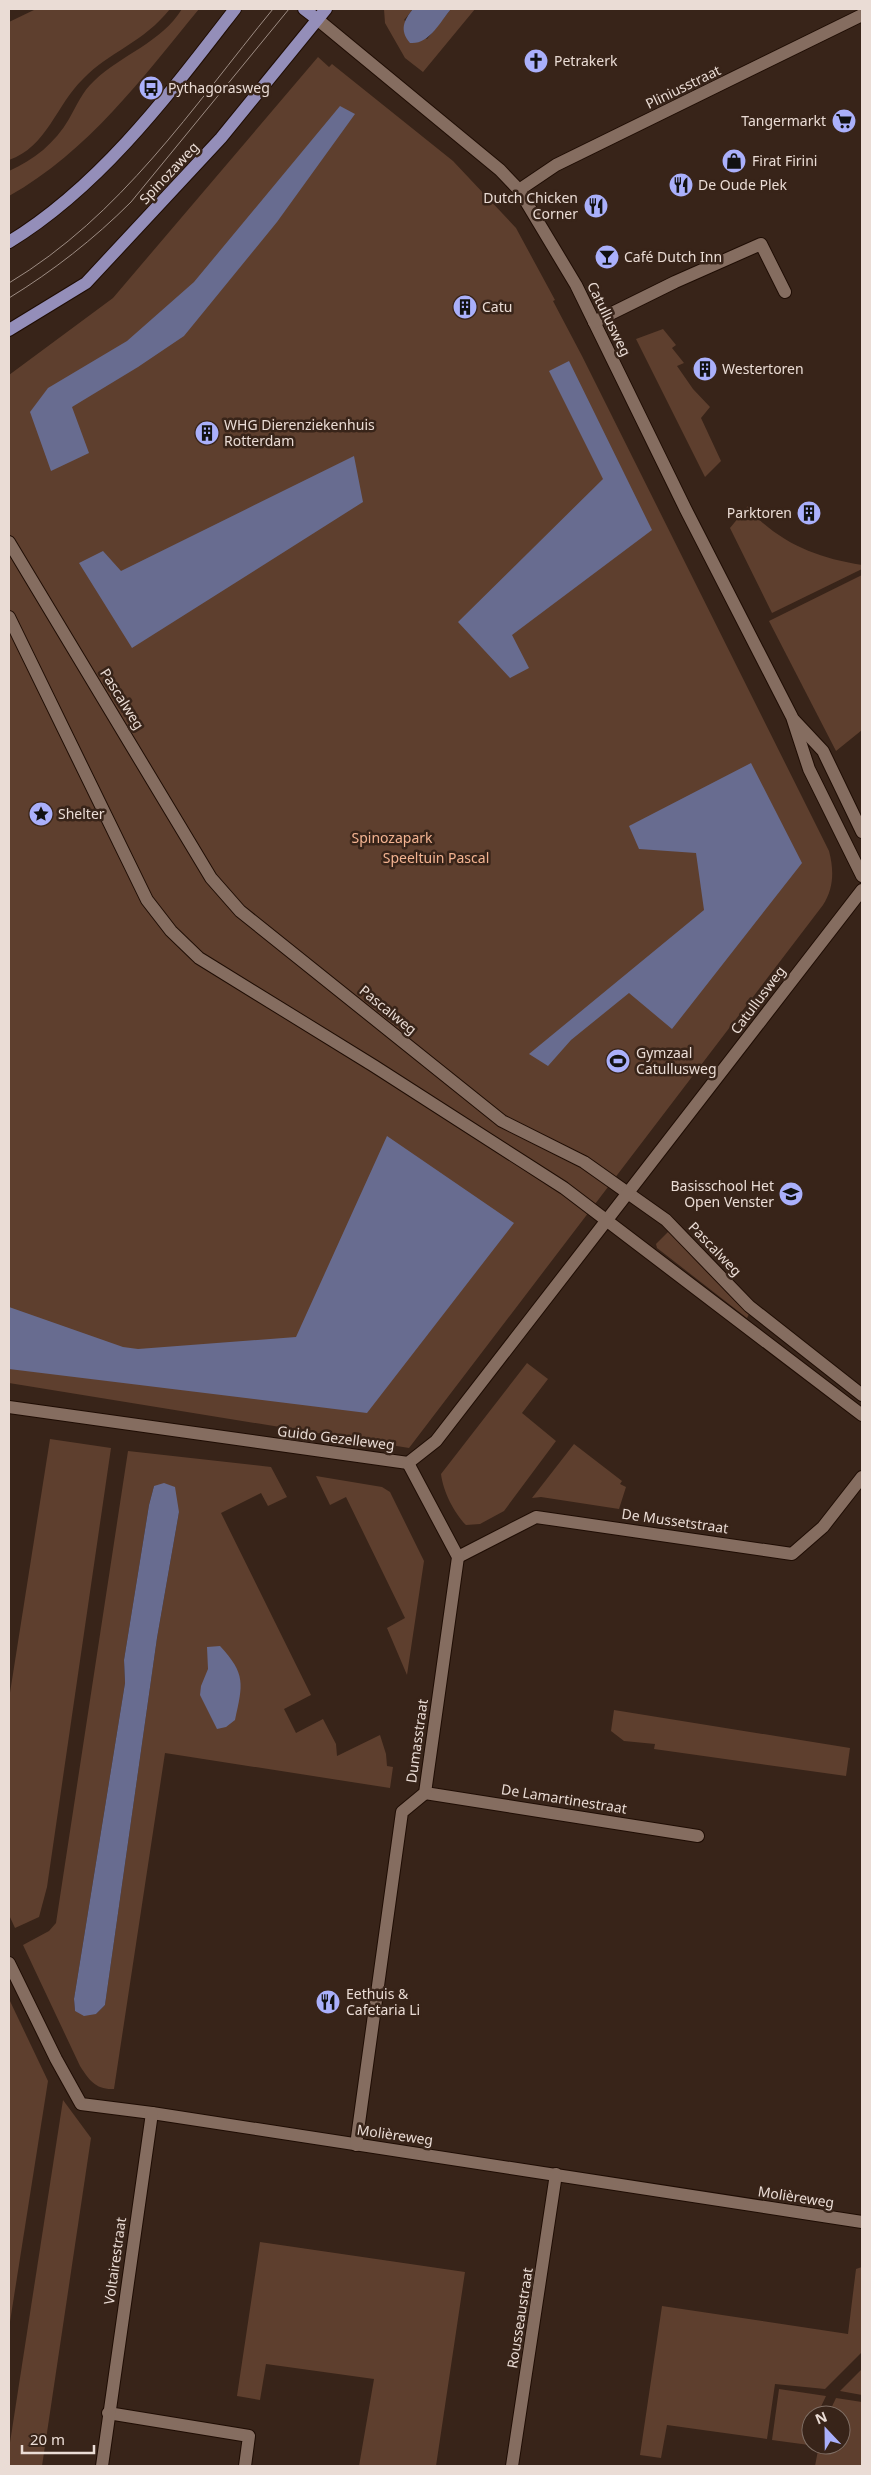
<svg xmlns="http://www.w3.org/2000/svg" width="871" height="2475" font-family="'Noto Sans',sans-serif">
	<style>
		.green { fill: #5e3f2e; fill-rule: evenodd }
		.water { fill: #686c90 }
		.lines { fill: none; stroke-linecap: round; stroke-linejoin: round }
		.minor-casing { stroke: #1f0d04; stroke-width: 14 }
		.major-casing { stroke: #1f0d04; stroke-width: 14 }
		.minor { stroke: #856d60; stroke-width: 12 }
		.major { stroke: #948eb9; stroke-width: 12 }
		.tram { stroke: #9d8c83; stroke-width: 1 }
		.labels { text-anchor: middle; stroke-width: 5; stroke-linejoin: round; paint-order: stroke }
		.poi-label { font-size: 14px; fill: #eadcd5; stroke: #382419; text-anchor: start }
		.street-label { font-size: 14px; fill: #eadcd5; stroke: #382419 }
		.park-label { font-size: 14px; fill: #f4b492; stroke: #382419 }
	</style>
	<rect width="100%" height="100%" fill="#382419"/>
	<g class="green">
		<path d="M36 9H170C143 43 110 51 83 79 56 105 47 147 9 160V22Z"/>
		<path d="M182 9H199C143 77 88 152 9 196V171C34 160 55 143 69 119 77 105 82 92 94 81 122 54 161 43 182 9Z"/>
		<polygon points="384,9 413,9 404,20 427,39 451,9 475,9 423,72 405,58 385,23"/>
		<path d="M318 57 329 67 332 64 453 161 516 228 555 300 553 301 582 356 829 851C834 870 834 888 823 905L409 1448 9 1383V375L113 298Z"/>
		<polygon points="663,329 676,345 672,348 684,363 677,366 693,389 710,407 701,418 721,461 705,477 636,339"/>
		<path d="M748 506 757 510 755 516C787 546 819 558 862 565V569L772 613 730 528Z"/>
		<polygon points="862,575 862,730 836,751 769,621"/>
		<polygon points="670,1230 749,1314 747,1318 657,1248 656,1244"/>
		<path d="M527 1363 548 1379 522 1413 556 1441 504 1511 480 1524 466 1525C454 1513 443 1491 441 1474Z"/>
		<polygon points="50,1439 111,1448 47,1887 39,1917 15,1928 9,1915 9,1699"/>
		<polygon points="574,1444 622,1481 620,1484 626,1487 619,1509 541,1497 532,1498"/>
		<path d="M128 1451 271 1467 287 1497 268 1506 261 1493 221 1513 311 1695 284 1709 296 1733 323 1719 336 1744 337 1756 380 1735 386 1754 387 1766 393 1767 390 1788 165 1753 114 2089C96 2090 89 2080 80 2066L23 1945 49 1931 56 1923ZM154 1486 179 1512 157 1638 105 2005 96 2014 75 2011 74 1999 125 1683 124 1660 149 1505Z"/>
		<polygon points="316,1476 382,1487 390,1492 424,1561 407,1675 387,1628 405,1618 346,1497 330,1505"/>
		<polygon points="614,1710 850,1748 846,1776 654,1749 655,1744 624,1741 611,1731"/>
		<polygon points="9,1999 48,2081 9,2328"/>
		<polygon points="63,2100 91,2138 42,2466 9,2466 9,2449"/>
		<polygon points="260,2242 465,2272 436,2466 359,2466 374,2379 266,2364 260,2400 237,2396"/>
		<polygon points="862,2267 862,2352 825,2389 775,2384 767,2439 667,2425 661,2458 640,2455 662,2306 848,2334 856,2269"/>
		<polygon points="862,2369 862,2395 840,2391"/>
		<polygon points="779,2389 826,2396 817,2415 811,2415 809,2445 772,2440"/>
		<polygon points="836,2398 862,2402 862,2466 815,2466 819,2445 841,2445 841,2415 828,2415"/>
	</g>
	<g class="water">
		<path d="M413 9H451C440 22 429 45 410 43 399 30 404 20 413 9Z"/>
		<polygon points="340,106 355,114 277,222 184,336 138,367 72,407 89,453 51,471 30,412 48,388 127,341 194,282"/>
		<polygon points="569,361 652,530 512,635 529,668 510,678 458,622 603,479 549,371"/>
		<polygon points="354,456 363,502 132,648 79,563 103,551 121,571"/>
		<polygon points="751,763 802,863 672,1029 629,993 571,1040 548,1066 529,1054 704,910 696,853 639,849 629,826"/>
		<polygon points="387,1136 514,1223 367,1413 9,1369 9,1307 123,1347 138,1349 296,1337"/>
		<polygon points="164,1483 175,1487 179,1512 157,1638 105,2005 96,2014 84,2016 75,2011 74,1999 125,1683 124,1660 149,1505 154,1486"/>
		<path d="M220 1646C246 1674 243 1684 235 1720L226 1727 217 1729 200 1695 201 1686 208 1669 207 1647Z"/>
	</g>
	<g class="lines">
		<defs>
			<g id="minor">
				<polyline points="317,19 500,170 519,190 576,285 685,508 792,717 809,769 862,876"/>
				<polyline points="519,190 556,165 862,15"/>
				<polyline points="594,322 675,282 761,244 785,292"/>
				<polyline points="9,542 211,878 240,911 502,1121 584,1162 666,1220 749,1306 862,1395"/>
				<polyline points="9,617 147,900 171,931 199,958 374,1066 564,1188 862,1415"/>
				<polyline points="794,720 823,751 862,832"/>
				<polyline points="9,1407 408,1463 436,1441 862,890"/>
				<polyline points="458,1557 536,1517 792,1554 823,1527 862,1477"/>
				<polyline points="425,1793 698,1836"/>
				<polyline points="9,1963 56,2059 81,2104 152,2113 862,2222"/>
				<polyline points="356,2145 402,1812 425,1793 458,1557 408,1463"/>
				<polyline points="108,2413 249,2436 245,2466"/>
				<polyline points="102,2466 152,2113"/>
				<polyline points="512,2466 556,2174"/>
			</g>
			<g id="major">
				<polyline points="304,9 317,19"/>
				<path d="M9 242C101 186 170 93 235 9"/>
				<polyline points="9,330 86,283 221,138 326,9"/>
			</g>
		</defs>
		<use href="#minor" class="minor-casing"/>
		<use href="#major" class="major-casing"/>
		<use href="#minor" class="minor"/>
		<use href="#major" class="major"/>
		<g class="tram">
			<path d="M9 283C122 215 191 109 273 9"/>
			<path d="M9 298C53 271 94 239 131 202L289 9"/>
		</g>
	</g>
	<defs>
		<symbol id="church-disc" viewBox="-11 -11 22 22"><circle r="9.5" fill="#aab0fb" stroke="#382419"/><path d="M-1.2-6h2.4v3.5h3.3v2.4h-3.3V6h-2.4V-.1h-3.3v-2.4h3.3Z" fill="#111"/></symbol>
		<symbol id="bus-disc" viewBox="-11 -11 22 22"><circle r="9.5" fill="#aab0fb" stroke="#382419"/><path d="M-5-6H5V4H4V6H2V4H-2V6H-4V4H-5ZM-3.5-4V0h7V-4ZM-3.5 1.2v1.5H-2V1.2ZM2 1.2v1.5H3.5V1.2Z" fill="#111"/></symbol>
		<symbol id="supermarket-disc" viewBox="-11 -11 22 22"><circle r="9.5" fill="#aab0fb" stroke="#382419"/><path d="M-6-5.5h2.5l.6 2H6L4.5 2H-2.5L-4.4-4H-6ZM-1.5 3.2a1.3 1.3 0 1 0 .1 0ZM3 3.2a1.3 1.3 0 1 0 .1 0Z" fill="#111"/></symbol>
		<symbol id="shop-disc" viewBox="-11 -11 22 22"><circle r="9.5" fill="#aab0fb" stroke="#382419"/><path d="M-5-2.5h2.3a2.7 3.5 0 0 1 5.4 0H5L5.5 6h-11ZM-1.5-2.5h3a1.5 2.3 0 0 0-3 0Z" fill="#111"/></symbol>
		<symbol id="restaurant-disc" viewBox="-11 -11 22 22"><circle r="9.5" fill="#aab0fb" stroke="#382419"/><path d="M-5-6h1v4h1v-4h1v4h1v-4h1v5L-1.5 .5V6h-2V.5L-5-1ZM5-6V6H3V1.5H1.5Q1.5-4 5-6Z" fill="#111"/></symbol>
		<symbol id="bar-disc" viewBox="-11 -11 22 22"><circle r="9.5" fill="#aab0fb" stroke="#382419"/><path d="M-6-5H6L.8 .8V4.5H3.5V6h-7V4.5H-.8V.8Z" fill="#111"/></symbol>
		<symbol id="building-disc" viewBox="-11 -11 22 22"><circle r="9.5" fill="#aab0fb" stroke="#382419"/><path d="M-4-6H4V6H1V3H-1V6H-4ZM-2.5-4.3h1.7v1.8h-1.7ZM.8-4.3h1.7v1.8H.8ZM-2.5-1h1.7V.8h-1.7ZM.8-1h1.7V.8H.8Z" fill="#111"/></symbol>
		<symbol id="sight-disc" viewBox="-11 -11 22 22"><circle r="9.5" fill="#aab0fb" stroke="#382419"/><path d="M0-6L1.8-2.2L6-1.7L2.9 1.2L3.7 5.4L0 3.3L-3.7 5.4L-2.9 1.2L-6-1.7L-1.8-2.2Z" fill="#111"/></symbol>
		<symbol id="stadium-disc" viewBox="-11 -11 22 22"><circle r="9.5" fill="#aab0fb" stroke="#382419"/><path d="M0-5a6.5 5 0 1 0 0 10a6.5 5 0 1 0 0-10ZM-3.5-1.8h7v3.6h-7Z" fill="#111"/></symbol>
		<symbol id="school-disc" viewBox="-11 -11 22 22"><circle r="9.5" fill="#aab0fb" stroke="#382419"/><path d="M0-5L7-2L0 1L-7-2ZM-4 1L0 2.5L4 1V4Q0 6-4 4Z" fill="#111"/></symbol>
	</defs>
	<g fill-rule="evenodd">
		<use href="#church-disc" x="522" y="47" width="28" height="28"/>
		<use href="#bus-disc" x="137" y="74" width="28" height="28"/>
		<use href="#supermarket-disc" x="830" y="107" width="28" height="28"/>
		<use href="#shop-disc" x="720" y="147" width="28" height="28"/>
		<use href="#restaurant-disc" x="667" y="171" width="28" height="28"/>
		<use href="#restaurant-disc" x="582" y="192" width="28" height="28"/>
		<use href="#bar-disc" x="593" y="243" width="28" height="28"/>
		<use href="#building-disc" x="451" y="293" width="28" height="28"/>
		<use href="#building-disc" x="691" y="355" width="28" height="28"/>
		<use href="#building-disc" x="193" y="419" width="28" height="28"/>
		<use href="#building-disc" x="795" y="499" width="28" height="28"/>
		<use href="#sight-disc" x="27" y="800" width="28" height="28"/>
		<use href="#stadium-disc" x="604" y="1047" width="28" height="28"/>
		<use href="#school-disc" x="777" y="1180" width="28" height="28"/>
		<use href="#restaurant-disc" x="314" y="1988" width="28" height="28"/>
	</g>
	<g class="labels">
		<g class="poi-label">
			<text x="554" y="66">Petrakerk</text>
			<text x="168" y="93">Pythagorasweg</text>
			<text x="826" y="126" text-anchor="end">Tangermarkt</text>
			<text x="752" y="166">Firat Firini</text>
			<text x="698" y="190">De Oude Plek</text>
			<text x="578" y="203" text-anchor="end">Dutch Chicken<tspan x="578" dy="16">Corner</tspan></text>
			<text x="624" y="262">Café Dutch Inn</text>
			<text x="482" y="312">Catu</text>
			<text x="722" y="374">Westertoren</text>
			<text x="224" y="430">WHG Dierenziekenhuis<tspan x="224" dy="16">Rotterdam</tspan></text>
			<text x="792" y="518" text-anchor="end">Parktoren</text>
			<text x="58" y="819">Shelter</text>
			<text x="636" y="1058">Gymzaal<tspan x="636" dy="16">Catullusweg</tspan></text>
			<text x="774" y="1191" text-anchor="end">Basisschool Het<tspan x="774" dy="16">Open Venster</tspan></text>
			<text x="346" y="1999">Eethuis &amp;<tspan x="346" dy="16">Cafetaria Li</tspan></text>
		</g>
		<g class="street-label">
			<text transform="translate(683 87) rotate(-26)" y="5">Pliniusstraat</text>
			<text transform="translate(169 173) rotate(-47)" y="5">Spinozaweg</text>
			<text transform="translate(609 319) rotate(64)" y="5">Catullusweg</text>
			<text transform="translate(122 699) rotate(58)" y="5">Pascalweg</text>
			<text transform="translate(758 1000) rotate(-53)" y="5">Catullusweg</text>
			<text transform="translate(388 1010) rotate(39)" y="5">Pascalweg</text>
			<text transform="translate(715 1249) rotate(46)" y="5">Pascalweg</text>
			<text transform="translate(336 1438) rotate(7)" y="5">Guido Gezelleweg</text>
			<text transform="translate(675 1521) rotate(8)" y="5">De Mussetstraat</text>
			<text transform="translate(417 1741) rotate(-82)" y="5">Dumasstraat</text>
			<text transform="translate(564 1799) rotate(9)" y="5">De Lamartinestraat</text>
			<text transform="translate(395 2135) rotate(8)" y="5">Molièreweg</text>
			<text transform="translate(796 2197) rotate(9)" y="5">Molièreweg</text>
			<text transform="translate(115 2261) rotate(-82)" y="5">Voltairestraat</text>
			<text transform="translate(520 2318) rotate(-81)" y="5">Rousseaustraat</text>
		</g>
		<g class="park-label">
			<text x="392" y="843">Spinozapark</text>
			<text x="436" y="863">Speeltuin Pascal</text>
		</g>
	</g>
	<rect width="871" height="2475" fill="none" stroke="#eadcd5" stroke-width="20"/>
	<g transform="translate(826 2430) rotate(338)"><circle r="24" fill="#382419" stroke="#7f6e64"/>
	<path d="M0-4L9 19L0 12L-9 19Z" fill="#aab0fb"/>
	<text y="-8" font-size="14" font-weight="bold" text-anchor="middle" fill="#eadcd5">N</text>
	</g>
	<path d="M22 2445v8h72v-8" fill="none" stroke="#eadcd5" stroke-width="2.5"/>
	<text x="30" y="2445" font-size="15" fill="#eadcd5" stroke="#382419" stroke-width="4" paint-order="stroke">20 m</text>
</svg>
